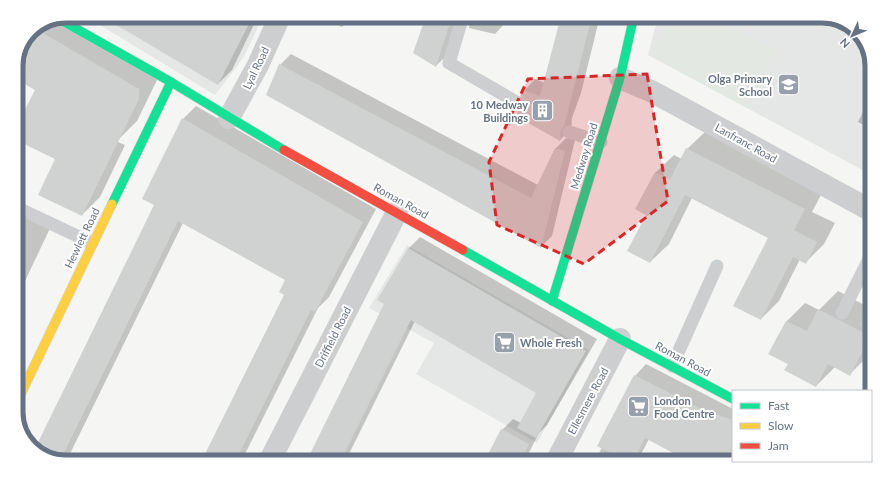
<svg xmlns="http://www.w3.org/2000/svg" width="888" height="478" font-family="Lato,sans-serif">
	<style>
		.built { fill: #e5e7e6 }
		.green { fill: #e4e8e2 }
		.shadow { fill: #0003 }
		.building { fill: #d0d1d1 }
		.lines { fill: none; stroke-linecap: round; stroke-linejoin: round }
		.fast-casing { stroke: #d2d3d3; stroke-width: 10 }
		.slow-casing { stroke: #d2d3d3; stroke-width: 10 }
		.jam-casing { stroke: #d2d3d3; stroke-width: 10 }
		.path { stroke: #cacacb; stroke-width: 2.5; stroke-dasharray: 2 2; stroke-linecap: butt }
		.lane { stroke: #cdcecf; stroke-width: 13 }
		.street { stroke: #cdcecf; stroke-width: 22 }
		.fast { stroke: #16e098; stroke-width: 9 }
		.slow { stroke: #ffcf43; stroke-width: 9 }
		.jam { stroke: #f24e42; stroke-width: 9 }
		.marked { fill: #d62828; fill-opacity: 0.2; stroke: #d62828; stroke-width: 3; stroke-dasharray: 8 5; stroke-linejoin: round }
		.labels { text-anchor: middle; stroke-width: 4; stroke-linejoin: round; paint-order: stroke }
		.street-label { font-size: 11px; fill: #667283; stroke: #fff }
		.poi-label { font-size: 11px; font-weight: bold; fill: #667283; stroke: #fff; text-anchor: end }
		.rim { fill: none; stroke: #667283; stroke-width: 5 }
	</style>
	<rect width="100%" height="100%" fill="#f5f5f4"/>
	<g class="built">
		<polygon points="85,16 263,16 244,57 215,95"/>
		<polygon points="658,16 822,16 844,21 864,39 872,63 870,174 648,55"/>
		<polygon points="407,245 589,350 537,443 416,374 434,343 369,308"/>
	</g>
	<polygon class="green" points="672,16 711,16 775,50 745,107 651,56"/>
	<g class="shadow">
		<polygon points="103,16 258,16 232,70 218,84"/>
		<polygon points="320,16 353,16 342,27"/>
		<polygon points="427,16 459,16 447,55 436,66"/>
		<polygon points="471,16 507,16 506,22 495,34 469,28"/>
		<polygon points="562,16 600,16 581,93 572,118 571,129 560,140 518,111 527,103 524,91 535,79 545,83"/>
		<polygon points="727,16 737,16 734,20"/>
		<polygon points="65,17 157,80 137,121 119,139 16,63 31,31"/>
		<polygon points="291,54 538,185 555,149 567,137 575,140 552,236 541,247 280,65"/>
		<polygon points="871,96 871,129 858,122"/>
		<polygon points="196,106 376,209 329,297 318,308 241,462 202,462 285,294 286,280 183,223 66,462 44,457 35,449 155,205 183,119"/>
		<polygon points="81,126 125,145 100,197 82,215"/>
		<polygon points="706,131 823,191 812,212 835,223 824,244 806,262 800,259 779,301 761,319 769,237 692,198 669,244 650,262 647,214 655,173 674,155 682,159 687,149"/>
		<polygon points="16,205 53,222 16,300"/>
		<polygon points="420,237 597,339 547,425 539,433 524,462 485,462 502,430 513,419 521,423 538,393 415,321 345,462 307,462 386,304 408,249"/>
		<polygon points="838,291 868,307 868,356 850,374 835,367 816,386 789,364 770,354 787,321 805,303 819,310"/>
		<polygon points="646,364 733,409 733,461 822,462 693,462 649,439 637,462 595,462 635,376"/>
	</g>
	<g class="building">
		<polygon points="101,16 253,16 218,85"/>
		<polygon points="426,16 452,16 436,67 413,53"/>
		<polygon points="561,16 592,16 564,126 561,130 560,141 516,116 518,111 522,110 526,103 521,96 523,90 540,96"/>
		<polygon points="36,29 139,89 139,99 82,216 38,195 55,159 16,140 16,127 35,90 16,79 16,63 31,31"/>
		<polygon points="279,64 531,198 555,148 565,151 541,248 266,95"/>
		<polygon points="182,118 363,222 315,312 311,310 235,462 201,462 284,295 279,292 285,280 178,221 60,461 44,457 35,449 154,205 142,199"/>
		<polygon points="686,148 805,209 794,230 817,242 806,264 793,257 761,320 733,306 768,238 685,195 650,263 627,251 646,215 635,209 655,172 670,180"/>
		<polygon points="408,248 586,351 536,438 517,428 536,393 411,320 340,462 306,462 384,304 377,300"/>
		<polygon points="818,309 868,335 868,341 850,376 828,364 816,387 784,370 788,364 768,354 786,321 807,331"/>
		<polygon points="634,375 705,411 733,420 733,462 690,462 645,438 633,462 629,462 597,446"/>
		<polygon points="501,429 529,444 520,462 484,462"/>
	</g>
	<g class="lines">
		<defs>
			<g id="fast">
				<polyline points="59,19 171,82 284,150"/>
				<polyline points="112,204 171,82"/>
				<polyline points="463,250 620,339 733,399"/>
				<polyline points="552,301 620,78 634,16"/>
			</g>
			<polyline id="slow" points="16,404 112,204"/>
			<polyline id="jam" points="284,150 463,250"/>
		</defs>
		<use href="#fast" class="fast-casing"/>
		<use href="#slow" class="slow-casing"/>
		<use href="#jam" class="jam-casing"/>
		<polyline class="path" points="860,323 868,327"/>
		<g class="lane">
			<polyline points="463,16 449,63 518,103"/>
			<polyline points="569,132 601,142"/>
			<polyline points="16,207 92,243"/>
			<polyline points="842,313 869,259"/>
			<polyline points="672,366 717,266"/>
		</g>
		<g class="street">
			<polyline points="620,78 653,92 870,210"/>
			<polyline points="229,118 258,65 280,16"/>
			<polyline points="269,462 397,212"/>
			<polyline points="556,462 620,339"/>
		</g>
		<use href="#fast" class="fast"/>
		<use href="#slow" class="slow"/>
		<use href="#jam" class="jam"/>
	</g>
	<path class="marked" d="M647 74 668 201 584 264 497 225 489 162 528 79Z"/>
	<defs>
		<symbol id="school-square" viewBox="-11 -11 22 22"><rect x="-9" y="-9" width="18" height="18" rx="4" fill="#98a0ab" stroke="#fff"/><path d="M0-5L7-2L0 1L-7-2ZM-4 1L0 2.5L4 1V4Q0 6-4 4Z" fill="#fff"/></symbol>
		<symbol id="building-square" viewBox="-11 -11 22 22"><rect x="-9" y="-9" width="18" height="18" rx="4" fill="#98a0ab" stroke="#fff"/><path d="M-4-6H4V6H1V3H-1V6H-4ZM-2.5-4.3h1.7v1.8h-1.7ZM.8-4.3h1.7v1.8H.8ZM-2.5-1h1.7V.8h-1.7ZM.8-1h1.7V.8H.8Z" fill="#fff"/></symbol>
		<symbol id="supermarket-square" viewBox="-11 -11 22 22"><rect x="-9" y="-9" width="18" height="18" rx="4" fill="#98a0ab" stroke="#fff"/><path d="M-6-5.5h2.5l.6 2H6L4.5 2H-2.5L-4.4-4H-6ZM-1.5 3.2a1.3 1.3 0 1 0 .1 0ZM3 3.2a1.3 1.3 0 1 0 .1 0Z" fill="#fff"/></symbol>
	</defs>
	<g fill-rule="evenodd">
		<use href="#school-square" x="776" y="72" width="25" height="25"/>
		<use href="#building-square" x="530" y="98" width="25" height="25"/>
		<use href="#supermarket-square" x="492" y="330" width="25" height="25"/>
		<use href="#supermarket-square" x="626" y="394" width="25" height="25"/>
	</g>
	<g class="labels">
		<g class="street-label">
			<text transform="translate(256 68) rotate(-64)" y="4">Lyal Road</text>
			<text transform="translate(746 143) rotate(29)" y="4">Lanfranc Road</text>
			<text transform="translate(584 156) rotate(-73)" y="4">Medway Road</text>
			<text transform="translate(401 201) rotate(29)" y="4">Roman Road</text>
			<text transform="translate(82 238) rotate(-64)" y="4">Hewlett Road</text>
			<text transform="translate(333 337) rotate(-63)" y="4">Driffield Road</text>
			<text transform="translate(683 359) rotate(28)" y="4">Roman Road</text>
			<text transform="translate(588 401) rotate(-62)" y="4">Ellesmere Road</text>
		</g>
		<g class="poi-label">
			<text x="772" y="83">Olga Primary<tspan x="772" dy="13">School</tspan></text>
			<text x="528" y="109">10 Medway<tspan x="528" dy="13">Buildings</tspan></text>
			<text x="520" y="347" text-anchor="start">Whole Fresh</text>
			<text x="654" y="405" text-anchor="start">London<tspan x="654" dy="13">Food Centre</tspan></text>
		</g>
	</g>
	<path d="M0 0H888V478H0ZM66 23H822A43 43 0 0 1 865 66V412A43 43 0 0 1 822 455H66A43 43 0 0 1 23 412V66A43 43 0 0 1 66 23Z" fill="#fff" fill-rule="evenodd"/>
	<path class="rim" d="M66 23H822A43 43 0 0 1 865 66V412A43 43 0 0 1 822 455H66A43 43 0 0 1 23 412V66A43 43 0 0 1 66 23Z"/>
	<rect x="732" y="390" width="140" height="72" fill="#ffffff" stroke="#c2c7cd"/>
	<rect x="740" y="403" width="20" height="6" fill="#16e098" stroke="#c2c7cd"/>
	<text x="768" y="410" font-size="12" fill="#667283">Fast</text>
	<rect x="740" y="423" width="20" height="6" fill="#ffcf43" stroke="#c2c7cd"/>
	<text x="768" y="430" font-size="12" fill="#667283">Slow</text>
	<rect x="740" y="443" width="20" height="6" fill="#f24e42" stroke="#c2c7cd"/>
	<text x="768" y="450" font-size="12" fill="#667283">Jam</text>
	<g transform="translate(852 36) rotate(226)" stroke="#ffffff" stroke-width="3" paint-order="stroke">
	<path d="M0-3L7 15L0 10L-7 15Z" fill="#667283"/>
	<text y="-6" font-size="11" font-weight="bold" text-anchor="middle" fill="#667283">N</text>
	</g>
</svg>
